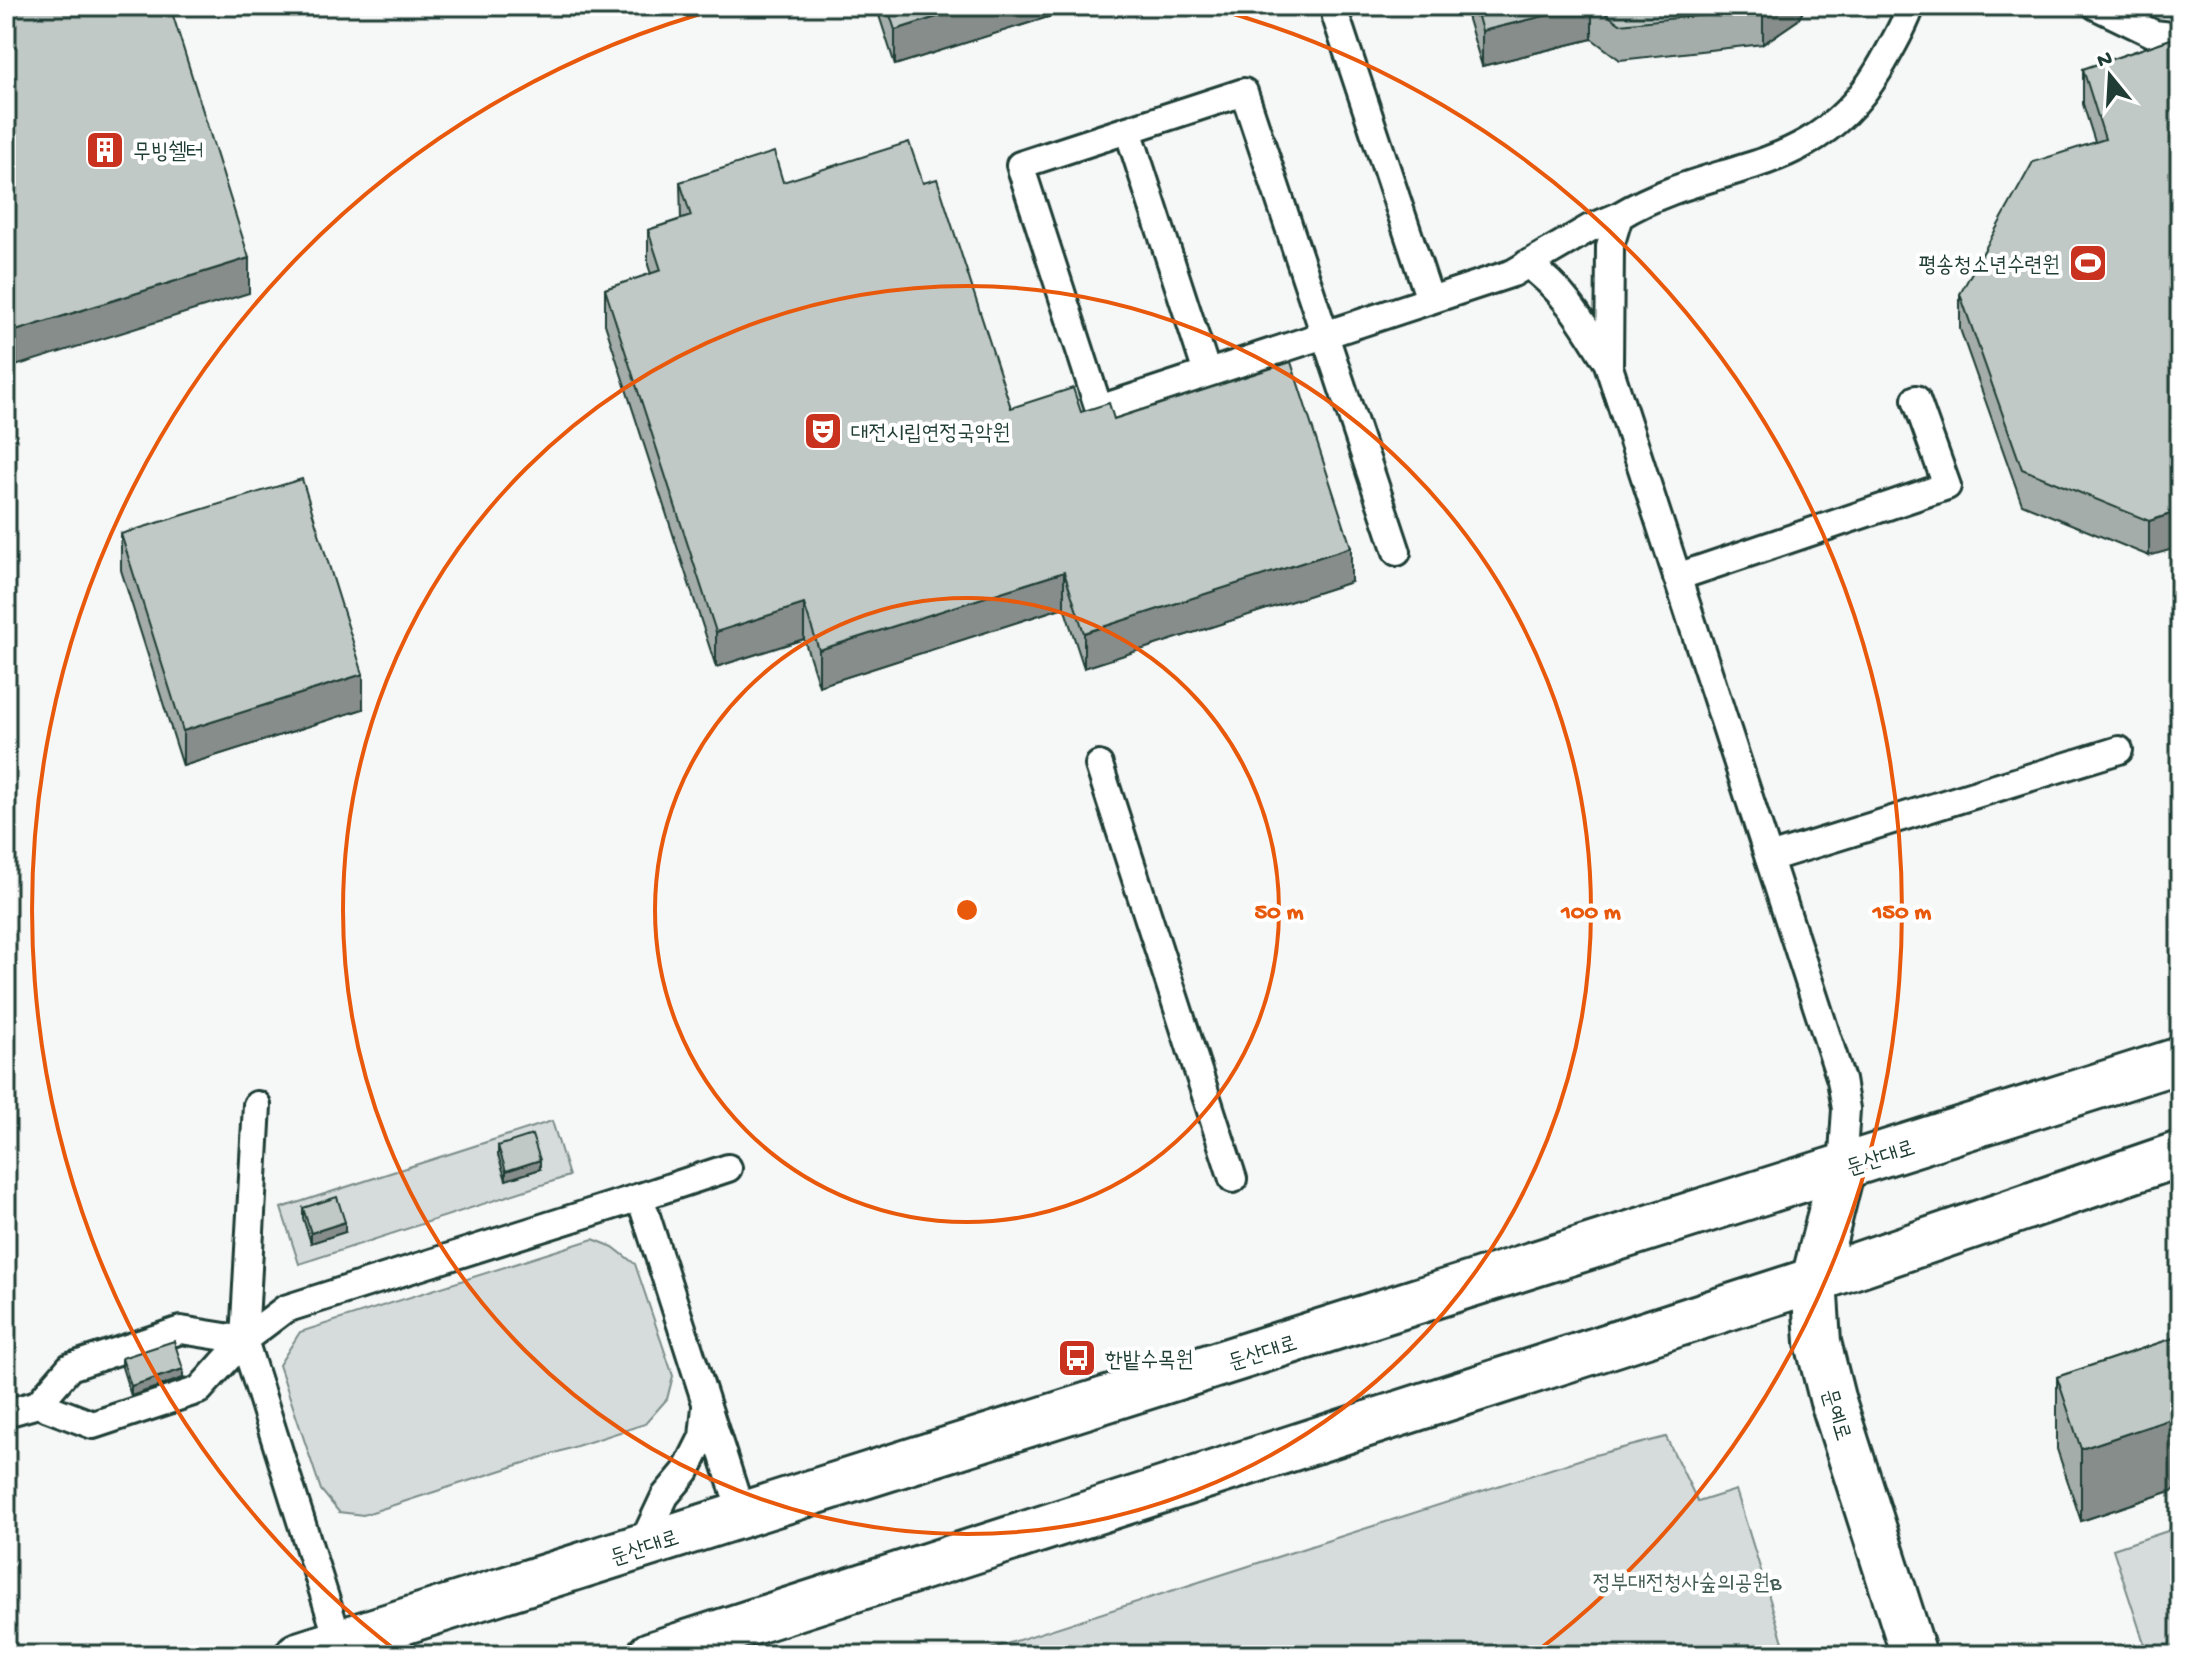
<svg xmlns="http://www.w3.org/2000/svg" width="2186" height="1661" font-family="'Gochi Hand','Poor Story',sans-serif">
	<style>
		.green { fill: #d6dcdb; stroke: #7a8c88; stroke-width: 2 }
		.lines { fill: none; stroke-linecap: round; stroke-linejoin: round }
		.lane-casing { stroke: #1f3d34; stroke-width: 32 }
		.secondary-casing { stroke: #1f3d34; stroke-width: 50 }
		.primary-casing { stroke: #1f3d34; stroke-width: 50 }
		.lane { stroke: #fff; stroke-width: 26 }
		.secondary { stroke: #fff; stroke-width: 44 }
		.primary { stroke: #fff; stroke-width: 44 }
		.wall { fill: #a5adaa; stroke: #1f3d34; stroke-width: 2 }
		.shaded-wall { fill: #868d8b; stroke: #1f3d34; stroke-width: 2 }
		.building { fill: #c0c9c6; stroke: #1f3d34; stroke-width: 2 }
		.ring { fill: none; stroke: #e8590c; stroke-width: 4 }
		.labels { text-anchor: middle; stroke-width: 8; stroke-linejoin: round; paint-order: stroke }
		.poi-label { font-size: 22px; fill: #1f3d34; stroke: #fff; text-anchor: start }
		.street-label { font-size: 22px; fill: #1f3d34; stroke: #fff }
		.park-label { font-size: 22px; fill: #445d55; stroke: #fff }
		.centre { fill: #e8590c; stroke: #fff; stroke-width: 4 }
		.ring-label { font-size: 24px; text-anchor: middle; font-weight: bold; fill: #e8590c; stroke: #fff; stroke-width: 8; stroke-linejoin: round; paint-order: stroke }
	</style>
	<rect width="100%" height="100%" fill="#f6f7f7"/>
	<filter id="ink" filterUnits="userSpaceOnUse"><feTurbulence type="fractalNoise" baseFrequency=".0125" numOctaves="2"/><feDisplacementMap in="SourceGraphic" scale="16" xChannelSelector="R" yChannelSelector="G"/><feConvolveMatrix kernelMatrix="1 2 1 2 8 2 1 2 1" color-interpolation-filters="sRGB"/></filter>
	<g filter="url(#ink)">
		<g class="green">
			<polygon points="552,1121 569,1176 299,1264 281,1208"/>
			<polygon points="593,1239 613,1247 635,1264 673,1376 667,1399 645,1424 363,1515 339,1512 321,1490 279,1365 300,1332"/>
			<polygon points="1666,1437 1698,1502 1736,1490 1787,1655 972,1655 1591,1456"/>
			<polygon points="2180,1527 2180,1655 2148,1655 2113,1549"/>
		</g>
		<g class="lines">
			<defs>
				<g id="lane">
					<polyline points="2096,6 2154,34 2180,37"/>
					<polyline points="1336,17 1430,300"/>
					<polyline points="1128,130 1207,373"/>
					<path d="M1527 264C1565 290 1585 326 1609 365"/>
					<polyline points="1397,552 1244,92 1020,165 1099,409 1513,273 1590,228 1619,216"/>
					<polyline points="1677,577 1947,486 1916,399"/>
					<polyline points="1099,765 1233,1179"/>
					<polyline points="1769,858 2119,750"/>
					<polyline points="257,1105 244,1340 339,1642"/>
					<polyline points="728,1168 640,1197 742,1515"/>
					<path d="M1842 1168 1846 1109 1841 1080 1609 367 1610 246 1619 216C1715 158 1811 181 1878 71 1890 50 1903 29 1911 6"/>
					<polyline points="38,1404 93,1425 199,1390 244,1340 285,1309 640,1197"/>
					<polyline points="6,1413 38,1404 70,1367 181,1330 244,1340"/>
					<polyline points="641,1547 665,1496 686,1471 703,1437 706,1407"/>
				</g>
				<polyline id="secondary" points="1842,1168 1814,1280 1818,1342 1832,1398 1914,1655"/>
				<g id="primary">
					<polyline points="298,1655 2180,1060"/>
					<polyline points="650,1655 1814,1280 2180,1154"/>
				</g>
			</defs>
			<use href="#lane" class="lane-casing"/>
			<use href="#secondary" class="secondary-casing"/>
			<use href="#primary" class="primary-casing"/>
			<use href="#lane" class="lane"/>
			<use href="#secondary" class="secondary"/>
			<use href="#primary" class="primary"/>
		</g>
		<g class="wall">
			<polygon points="876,6 1083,6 895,65"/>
			<polygon points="1464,6 1806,6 1798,20 1763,44 1620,60 1592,39 1482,66"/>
			<polygon points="2180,36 2149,556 2022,504 1960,329 1960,294 2095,142 2083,104 2083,69"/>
			<polygon points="680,182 923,183 1011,408 1081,412 1114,419 1351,582 1084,668 1064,607 819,686 804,639 716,667 605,324 605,289 651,274 648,265 648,230 681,219"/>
			<polygon points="121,534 363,709 183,766 121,570"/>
			<polygon points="498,1146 540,1169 506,1180 498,1155"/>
			<polygon points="303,1208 345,1232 311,1243 303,1218"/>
			<polygon points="2180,1336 2180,1488 2081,1521 2057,1449 2057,1377"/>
			<polygon points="122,1358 183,1378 131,1396 122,1367"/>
		</g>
		<g class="shaded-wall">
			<polygon points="971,6 1083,6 895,65 895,30"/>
			<polygon points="1585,6 1592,6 1592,39 1482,66 1482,31"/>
			<polygon points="1767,6 1806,6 1798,20 1763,44 1763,9"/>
			<polygon points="249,258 249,293 6,369 6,334"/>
			<polygon points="2180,511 2180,547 2149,556 2149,521"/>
			<polygon points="1351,547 1351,582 1084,668 1084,633"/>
			<polygon points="1064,572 1064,607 819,686 819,650"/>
			<polygon points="804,604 804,639 716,667 716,632"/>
			<polygon points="363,674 363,709 183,766 183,731"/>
			<polygon points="540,1160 540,1169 506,1180 506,1171"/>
			<polygon points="345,1222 345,1232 311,1243 311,1233"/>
			<polygon points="183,1369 183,1378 131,1396 131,1386"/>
			<polygon points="2180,1416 2180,1488 2081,1521 2081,1449"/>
		</g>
		<g class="building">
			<polygon points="6,6 170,6 249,258 6,334"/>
			<polygon points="887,6 971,6 895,30"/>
			<polygon points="1475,6 1585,6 1482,31"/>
			<polygon points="1595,6 1767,6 1763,9 1620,24"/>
			<polygon points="2180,36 2180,511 2149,521 2022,469 1960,294 2033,162 2105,139 2083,69"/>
			<polygon points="909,142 923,183 937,179 1011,408 1073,388 1081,412 1109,403 1114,419 1291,362 1351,547 1084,633 1064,572 819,650 804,604 716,632 605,289 661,270 648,230 691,216 680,182 774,152 783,182"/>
			<polygon points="302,479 363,674 183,731 121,534"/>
			<polygon points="532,1135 540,1160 506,1171 498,1146"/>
			<polygon points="337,1197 345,1222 311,1233 303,1208"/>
			<polygon points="2180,1336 2180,1416 2081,1449 2057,1377"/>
			<polygon points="174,1341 183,1369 131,1386 122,1358"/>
		</g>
	</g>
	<g class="ring">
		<circle cx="967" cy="910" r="312"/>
		<circle cx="967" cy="910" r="624"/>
		<path d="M398 1652A935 935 0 0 1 725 7M1209 7A935 935 0 0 1 1536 1652"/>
	</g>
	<defs>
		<symbol id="building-square" viewBox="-11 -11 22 22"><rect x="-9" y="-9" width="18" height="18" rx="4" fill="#c8321e" stroke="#fff"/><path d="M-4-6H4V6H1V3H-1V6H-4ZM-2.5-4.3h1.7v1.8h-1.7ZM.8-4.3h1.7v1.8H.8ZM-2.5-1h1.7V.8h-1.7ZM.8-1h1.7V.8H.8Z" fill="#fff"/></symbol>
		<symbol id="stadium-square" viewBox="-11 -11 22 22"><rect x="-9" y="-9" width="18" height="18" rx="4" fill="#c8321e" stroke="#fff"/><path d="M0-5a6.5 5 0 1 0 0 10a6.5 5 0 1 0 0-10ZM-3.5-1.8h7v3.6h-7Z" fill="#fff"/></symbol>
		<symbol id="theatre-square" viewBox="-11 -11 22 22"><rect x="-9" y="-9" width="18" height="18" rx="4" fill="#c8321e" stroke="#fff"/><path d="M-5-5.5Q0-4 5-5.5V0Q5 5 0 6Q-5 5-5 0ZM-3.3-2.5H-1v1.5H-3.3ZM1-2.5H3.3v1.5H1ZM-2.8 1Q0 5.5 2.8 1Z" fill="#fff"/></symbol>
		<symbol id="bus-square" viewBox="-11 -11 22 22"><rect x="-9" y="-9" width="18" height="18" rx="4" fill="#c8321e" stroke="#fff"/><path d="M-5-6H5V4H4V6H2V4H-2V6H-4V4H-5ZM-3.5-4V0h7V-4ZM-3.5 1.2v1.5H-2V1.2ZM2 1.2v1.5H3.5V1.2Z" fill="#fff"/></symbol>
	</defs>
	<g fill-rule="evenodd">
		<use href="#building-square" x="83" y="128" width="44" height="44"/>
		<use href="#stadium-square" x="2066" y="241" width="44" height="44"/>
		<use href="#theatre-square" x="801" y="409" width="44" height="44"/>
		<use href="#bus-square" x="1055" y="1336" width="44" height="44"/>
	</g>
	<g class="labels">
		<g class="poi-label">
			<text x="133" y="158">무빙쉘터</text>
			<text x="2060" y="271" text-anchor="end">평송청소년수련원</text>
			<text x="851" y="439">대전시립연정국악원</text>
			<text x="1105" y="1366">한밭수목원</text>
		</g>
		<g class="street-label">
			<text transform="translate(1880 1156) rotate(-18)" y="8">둔산대로</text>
			<text transform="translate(1262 1351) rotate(-17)" y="8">둔산대로</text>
			<text transform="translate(1838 1414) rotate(73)" y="8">문예로</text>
			<text transform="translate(644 1546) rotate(-18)" y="8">둔산대로</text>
		</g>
		<g class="park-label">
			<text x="1687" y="1589">정부대전청사숲의공원B</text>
		</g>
	</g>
	<circle cx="967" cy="910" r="12" class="centre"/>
	<g class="ring-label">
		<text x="1279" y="918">50 m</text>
		<text x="1591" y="918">100 m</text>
		<text x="1902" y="918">150 m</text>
	</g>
	<rect width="2186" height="1661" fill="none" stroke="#fff" stroke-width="32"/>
	<rect x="16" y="16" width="2154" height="1629" fill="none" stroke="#1f3d34" stroke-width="3" filter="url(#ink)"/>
	<g transform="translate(2110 76) rotate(342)" stroke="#ffffff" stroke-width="6" paint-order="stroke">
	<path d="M0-6L14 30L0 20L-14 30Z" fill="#1f3d34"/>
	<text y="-12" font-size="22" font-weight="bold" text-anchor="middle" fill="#1f3d34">N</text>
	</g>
</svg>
